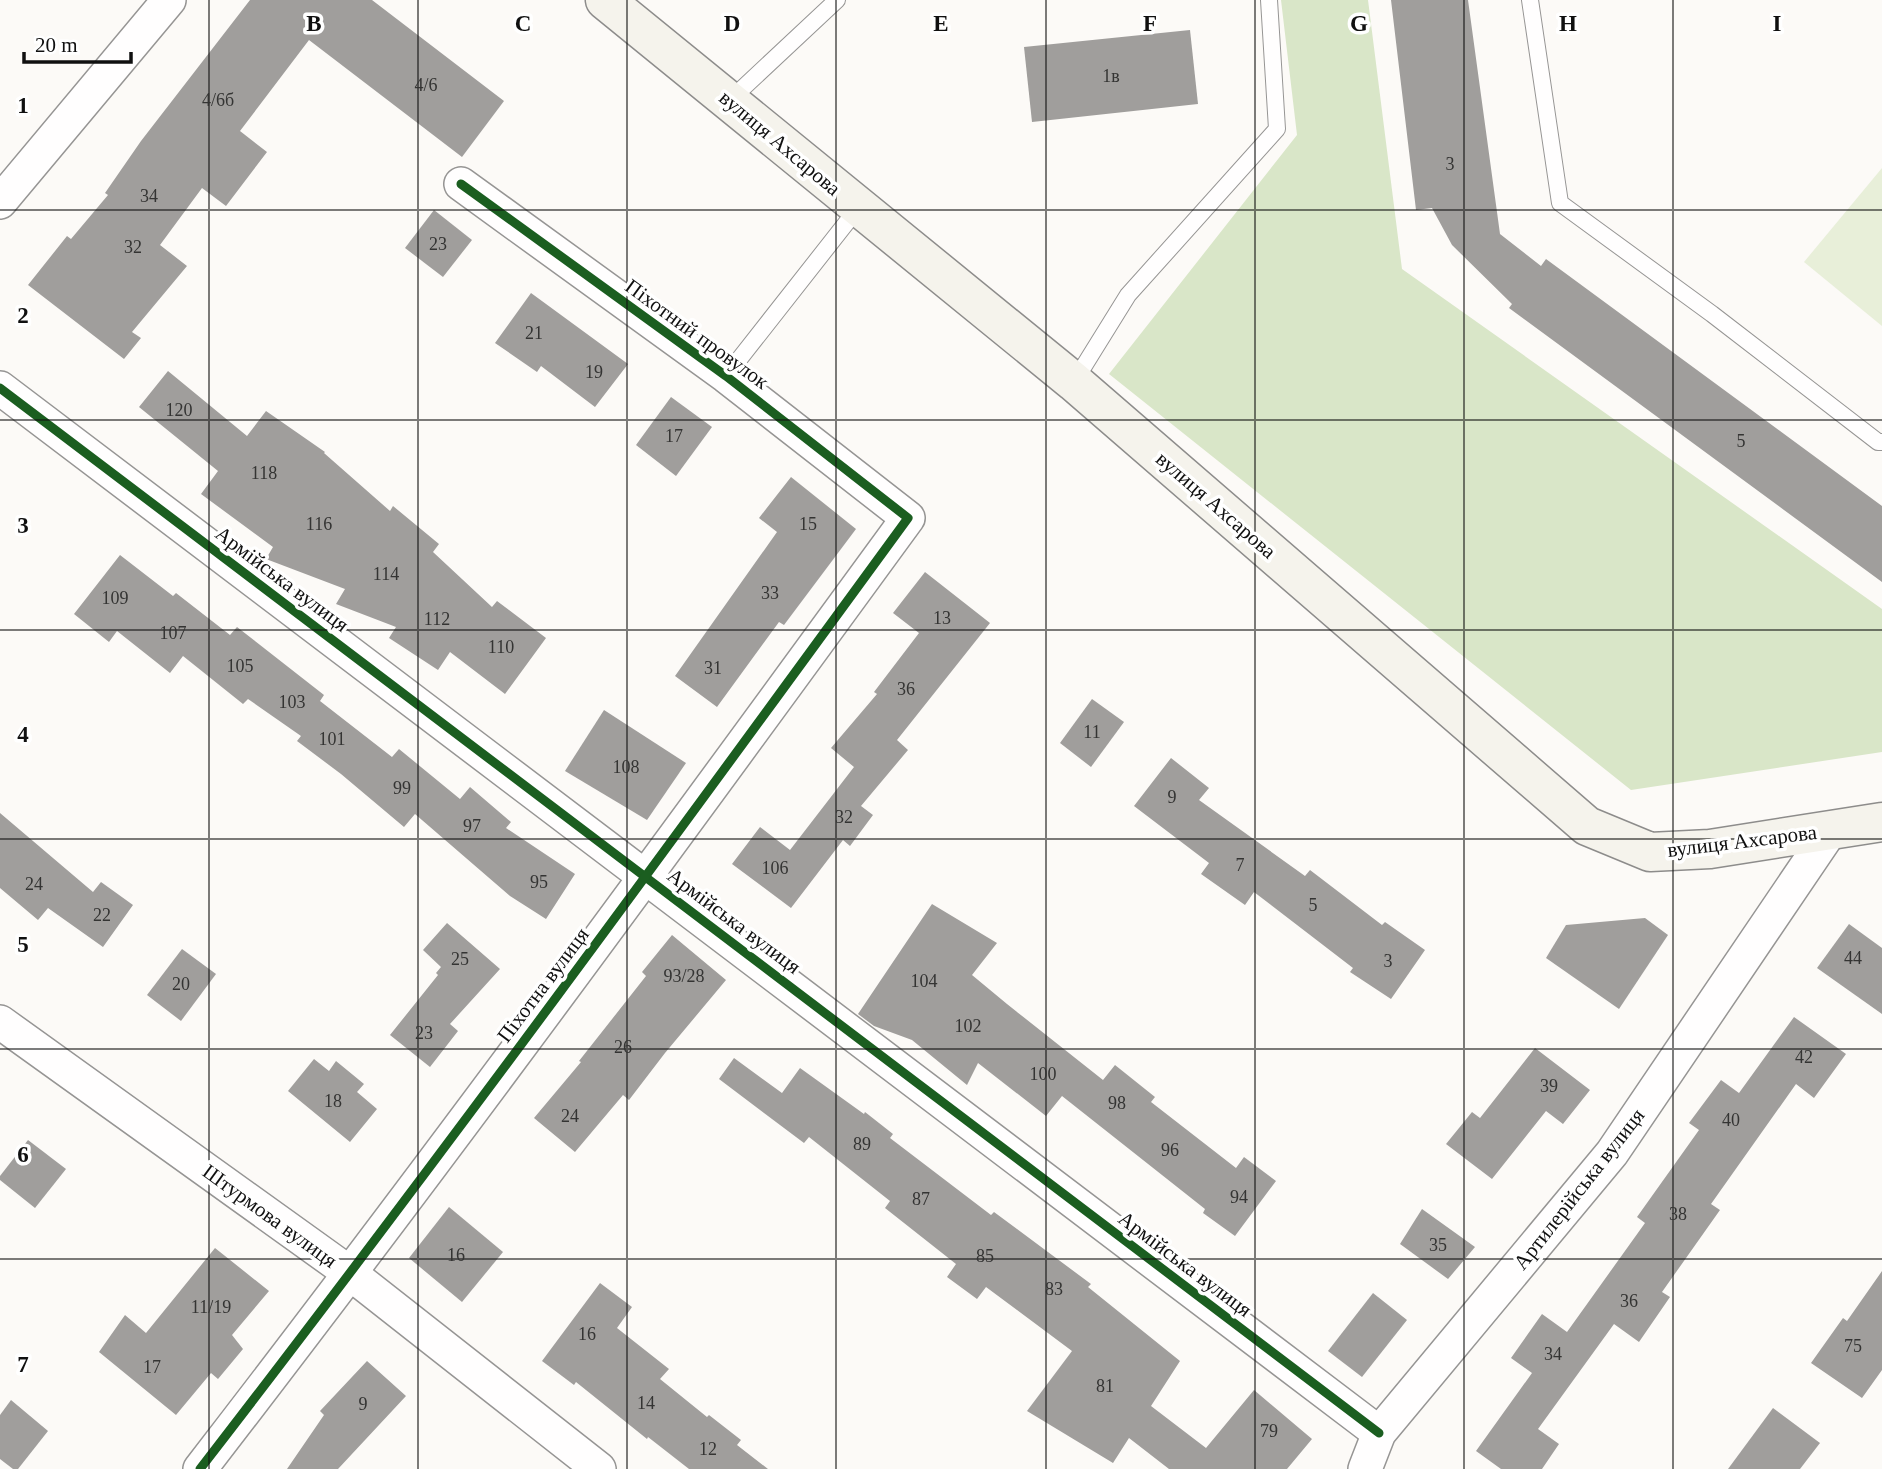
<svg xmlns="http://www.w3.org/2000/svg" width="1882" height="1469" font-family="Georgia,serif">
	<style>
		.green { fill: #e8efd9 }
		.forest { fill: #d9e6c8 }
		.building { fill: #a09e9c }
		.lines { fill: none; stroke-linecap: round; stroke-linejoin: round }
		.lane-casing { stroke: #969594; stroke-width: 18 }
		.street-casing { stroke: #969594; stroke-width: 36 }
		.secondary-casing { stroke: #8d8c8b; stroke-width: 41 }
		.lane { stroke: #fffefe; stroke-width: 16 }
		.street { stroke: #fffefe; stroke-width: 33 }
		.secondary { stroke: #f5f3ec; stroke-width: 38 }
		.cycleway-casing { stroke: #fff; stroke-width: 13 }
		.cycleway { stroke: #1b5e20; stroke-width: 9 }
		.grid { fill: none; stroke: #101010; stroke-width: 2; stroke-opacity: 0.55 }
		.labels { text-anchor: middle; stroke-width: 7; stroke-linejoin: round; paint-order: stroke }
		.number-label { font-size: 18px; fill: #343433 }
		.street-label { font-size: 21px; fill: #101010; stroke: #fff }
		.grid-label { font-size: 23px; text-anchor: middle; font-weight: bold; fill: #101010; stroke: #fff; stroke-width: 7; stroke-linejoin: round; paint-order: stroke }
	</style>
	<rect width="100%" height="100%" fill="#fcfaf7"/>
	<polygon class="green" points="1882,168 1882,326 1804,262"/>
	<polygon class="forest" points="1281,0 1368,0 1402,269 1882,609 1882,752 1631,790 1109,374 1297,135"/>
	<g class="building">
		<polygon points="250,0 372,0 504,101 462,157 309,40 240,131 267,152 226,206 202,188 160,245 187,266 132,332 141,338 124,359 28,285 67,236 71,239 108,195 105,193 141,141"/>
		<polygon points="1391,0 1468,0 1500,234 1541,266 1546,259 1882,506 1882,582 1509,308 1512,304 1452,245 1432,208 1416,210"/>
		<polygon points="1190,30 1198,104 1032,122 1024,47"/>
		<polygon points="434,210 472,240 443,277 405,248"/>
		<polygon points="531,293 628,364 595,407 541,366 537,372 495,343"/>
		<polygon points="168,371 247,436 266,411 325,452 324,453 390,511 393,506 439,544 433,552 492,607 497,601 546,638 505,694 450,652 438,670 389,638 396,627 336,604 345,589 266,559 273,547 201,494 218,471 139,407"/>
		<polygon points="671,397 712,427 676,476 636,445"/>
		<polygon points="791,477 856,529 784,625 779,622 717,707 675,676 777,532 759,518"/>
		<polygon points="120,555 173,596 176,593 230,635 237,627 324,695 320,701 392,757 399,749 460,799 470,787 511,822 506,828 575,874 546,919 510,896 415,814 404,827 341,774 297,741 301,736 248,699 243,704 183,656 170,673 117,631 109,642 74,614"/>
		<polygon points="925,572 990,623 897,740 908,750 861,806 873,815 850,846 843,840 791,908 732,864 760,827 790,850 854,767 831,748 877,694 874,692 919,633 893,613"/>
		<polygon points="1092,699 1124,722 1091,767 1060,743"/>
		<polygon points="604,710 686,763 647,820 565,771"/>
		<polygon points="1171,758 1209,788 1199,800 1305,876 1310,870 1382,925 1385,922 1425,950 1391,999 1350,972 1353,968 1254,892 1245,905 1201,874 1209,863 1134,806"/>
		<polygon points="0,813 93,892 101,882 133,905 103,947 48,908 38,920 0,888"/>
		<polygon points="932,904 997,943 972,975 1007,1004 1103,1080 1115,1065 1155,1097 1151,1102 1236,1168 1244,1157 1276,1181 1235,1236 1203,1213 1205,1209 1062,1096 1046,1116 978,1063 967,1085 912,1040 874,1026 858,1014"/>
		<polygon points="1645,918 1668,935 1619,1009 1546,958 1566,925"/>
		<polygon points="447,923 500,969 450,1024 458,1031 430,1067 390,1035 438,975 436,973 441,967 423,950"/>
		<polygon points="1849,924 1882,948 1882,1014 1817,968"/>
		<polygon points="672,935 726,980 665,1053 629,1100 623,1095 575,1152 534,1118 581,1062 579,1061 646,976 642,972"/>
		<polygon points="182,949 216,974 181,1021 147,995"/>
		<polygon points="1794,1017 1846,1054 1814,1098 1796,1084 1711,1204 1720,1210 1662,1292 1670,1297 1639,1342 1614,1324 1538,1429 1559,1444 1542,1469 1501,1469 1476,1451 1532,1373 1511,1358 1542,1314 1567,1332 1645,1223 1637,1217 1699,1130 1689,1123 1721,1080 1739,1093"/>
		<polygon points="1535,1048 1590,1090 1563,1124 1546,1111 1492,1179 1446,1144 1472,1112 1480,1118"/>
		<polygon points="734,1058 782,1093 800,1068 864,1114 865,1112 893,1134 890,1138 991,1215 994,1212 1091,1284 1088,1287 1180,1361 1151,1406 1206,1448 1254,1390 1312,1439 1287,1469 1169,1469 1129,1438 1113,1463 1027,1411 1072,1351 986,1287 977,1299 947,1277 956,1264 885,1208 890,1201 809,1137 804,1143 719,1079"/>
		<polygon points="314,1059 329,1071 336,1061 364,1084 357,1092 377,1109 350,1142 288,1091"/>
		<polygon points="28,1140 66,1169 35,1208 0,1180 0,1176"/>
		<polygon points="449,1207 503,1252 462,1302 409,1258"/>
		<polygon points="1422,1209 1475,1247 1448,1279 1400,1244"/>
		<polygon points="215,1248 269,1291 232,1335 243,1349 218,1379 211,1373 176,1415 99,1352 125,1315 146,1333"/>
		<polygon points="1882,1271 1882,1370 1862,1398 1811,1363 1843,1318 1847,1321"/>
		<polygon points="600,1283 632,1307 617,1328 669,1369 660,1379 707,1417 709,1415 741,1440 737,1445 768,1469 689,1469 648,1437 647,1439 576,1382 574,1385 542,1361"/>
		<polygon points="1373,1293 1407,1320 1362,1377 1328,1351"/>
		<polygon points="367,1361 406,1396 338,1469 287,1469 324,1415 320,1411"/>
		<polygon points="11,1400 48,1431 18,1469 13,1469 0,1459 0,1415"/>
		<polygon points="1773,1408 1820,1443 1800,1469 1728,1469"/>
	</g>
	<g class="lines">
		<defs>
			<g id="lane">
				<polyline points="1530,0 1560,203 1712,314 1878,442 1882,442"/>
				<polyline points="729,101 837,0"/>
				<polyline points="726,376 858,208"/>
				<polyline points="1074,382 1128,295 1277,129 1269,0"/>
			</g>
			<g id="street">
				<polyline points="0,202 169,0"/>
				<polyline points="0,388 1379,1433"/>
				<polyline points="0,1022 351,1274 599,1469"/>
				<path d="M200 1469C442 1156 675 837 908 518L726 376 461 184"/>
				<polyline points="1365,1469 1379,1433 1612,1153 1831,830"/>
			</g>
			<polyline id="secondary" points="605,0 1074,382 1587,826 1650,852 1710,849 1882,822"/>
		</defs>
		<use href="#lane" class="lane-casing"/>
		<use href="#street" class="street-casing"/>
		<use href="#secondary" class="secondary-casing"/>
		<use href="#lane" class="lane"/>
		<use href="#street" class="street"/>
		<use href="#secondary" class="secondary"/>
		<defs>
			<g id="cycleway">
				<polyline points="0,388 1379,1433"/>
				<path d="M200 1469C442 1156 675 837 908 518L726 376 461 184"/>
			</g>
		</defs>
		<use href="#cycleway" class="cycleway-casing"/>
		<use href="#cycleway" class="cycleway"/>
	</g>
	<path class="grid" d="M209 0V1469M418 0V1469M627 0V1469M836 0V1469M1046 0V1469M1255 0V1469M1464 0V1469M1673 0V1469M0 210H1882M0 420H1882M0 630H1882M0 839H1882M0 1049H1882M0 1259H1882"/>
	<g class="labels">
		<g class="number-label">
			<text x="1111" y="82">1в</text>
			<text x="426" y="91">4/6</text>
			<text x="218" y="106">4/6б</text>
			<text x="1450" y="170">3</text>
			<text x="149" y="202">34</text>
			<text x="438" y="250">23</text>
			<text x="133" y="253">32</text>
			<text x="534" y="339">21</text>
			<text x="594" y="378">19</text>
			<text x="179" y="416">120</text>
			<text x="674" y="442">17</text>
			<text x="1741" y="447">5</text>
			<text x="264" y="479">118</text>
			<text x="319" y="530">116</text>
			<text x="808" y="530">15</text>
			<text x="386" y="580">114</text>
			<text x="770" y="599">33</text>
			<text x="115" y="604">109</text>
			<text x="942" y="624">13</text>
			<text x="437" y="625">112</text>
			<text x="173" y="639">107</text>
			<text x="501" y="653">110</text>
			<text x="240" y="672">105</text>
			<text x="713" y="674">31</text>
			<text x="906" y="695">36</text>
			<text x="292" y="708">103</text>
			<text x="1092" y="738">11</text>
			<text x="332" y="745">101</text>
			<text x="626" y="773">108</text>
			<text x="402" y="794">99</text>
			<text x="1172" y="803">9</text>
			<text x="844" y="823">32</text>
			<text x="472" y="832">97</text>
			<text x="1240" y="871">7</text>
			<text x="775" y="874">106</text>
			<text x="539" y="888">95</text>
			<text x="34" y="890">24</text>
			<text x="1313" y="911">5</text>
			<text x="102" y="921">22</text>
			<text x="1853" y="964">44</text>
			<text x="460" y="965">25</text>
			<text x="1388" y="967">3</text>
			<text x="684" y="982">93/28</text>
			<text x="924" y="987">104</text>
			<text x="181" y="990">20</text>
			<text x="968" y="1032">102</text>
			<text x="424" y="1039">23</text>
			<text x="623" y="1053">26</text>
			<text x="1804" y="1063">42</text>
			<text x="1043" y="1080">100</text>
			<text x="1549" y="1092">39</text>
			<text x="333" y="1107">18</text>
			<text x="1117" y="1109">98</text>
			<text x="570" y="1122">24</text>
			<text x="1731" y="1126">40</text>
			<text x="862" y="1150">89</text>
			<text x="1170" y="1156">96</text>
			<text x="1239" y="1203">94</text>
			<text x="921" y="1205">87</text>
			<text x="1678" y="1220">38</text>
			<text x="1438" y="1251">35</text>
			<text x="456" y="1261">16</text>
			<text x="985" y="1262">85</text>
			<text x="1054" y="1295">83</text>
			<text x="1629" y="1307">36</text>
			<text x="211" y="1313">11/19</text>
			<text x="587" y="1340">16</text>
			<text x="1853" y="1352">75</text>
			<text x="1553" y="1360">34</text>
			<text x="152" y="1373">17</text>
			<text x="1105" y="1392">81</text>
			<text x="646" y="1409">14</text>
			<text x="363" y="1410">9</text>
			<text x="1269" y="1437">79</text>
			<text x="708" y="1455">12</text>
		</g>
		<g class="street-label">
			<text transform="translate(780 143) rotate(40)" y="7">вулиця Ахсарова</text>
			<text transform="translate(697 334) rotate(36)" y="7">Піхотний провулок</text>
			<text transform="translate(1216 505) rotate(41)" y="7">вулиця Ахсарова</text>
			<text transform="translate(282 579) rotate(37)" y="7">Армійська вулиця</text>
			<text transform="translate(1742 841) rotate(-7)" y="7">вулиця Ахсарова</text>
			<text transform="translate(734 921) rotate(37)" y="7">Армійська вулиця</text>
			<text transform="translate(543 985) rotate(-53)" y="7">Піхотна вулиця</text>
			<text transform="translate(1579 1189) rotate(-52)" y="7">Артилерійська вулиця</text>
			<text transform="translate(270 1216) rotate(36)" y="7">Штурмова вулиця</text>
			<text transform="translate(1185 1264) rotate(37)" y="7">Армійська вулиця</text>
		</g>
	</g>
	<g class="grid-label">
		<text x="314" y="31">B</text>
		<text x="523" y="31">C</text>
		<text x="732" y="31">D</text>
		<text x="941" y="31">E</text>
		<text x="1150" y="31">F</text>
		<text x="1359" y="31">G</text>
		<text x="1568" y="31">H</text>
		<text x="1777" y="31">I</text>
		<text x="23" y="113">1</text>
		<text x="23" y="323">2</text>
		<text x="23" y="533">3</text>
		<text x="23" y="742">4</text>
		<text x="23" y="952">5</text>
		<text x="23" y="1162">6</text>
		<text x="23" y="1372">7</text>
	</g>
	<path d="M24 52v10h107v-10" fill="none" stroke="#101010" stroke-width="3.5"/>
	<text x="35" y="52" font-size="21" fill="#101010" stroke="#ffffff" stroke-width="5" paint-order="stroke">20 m</text>
</svg>
